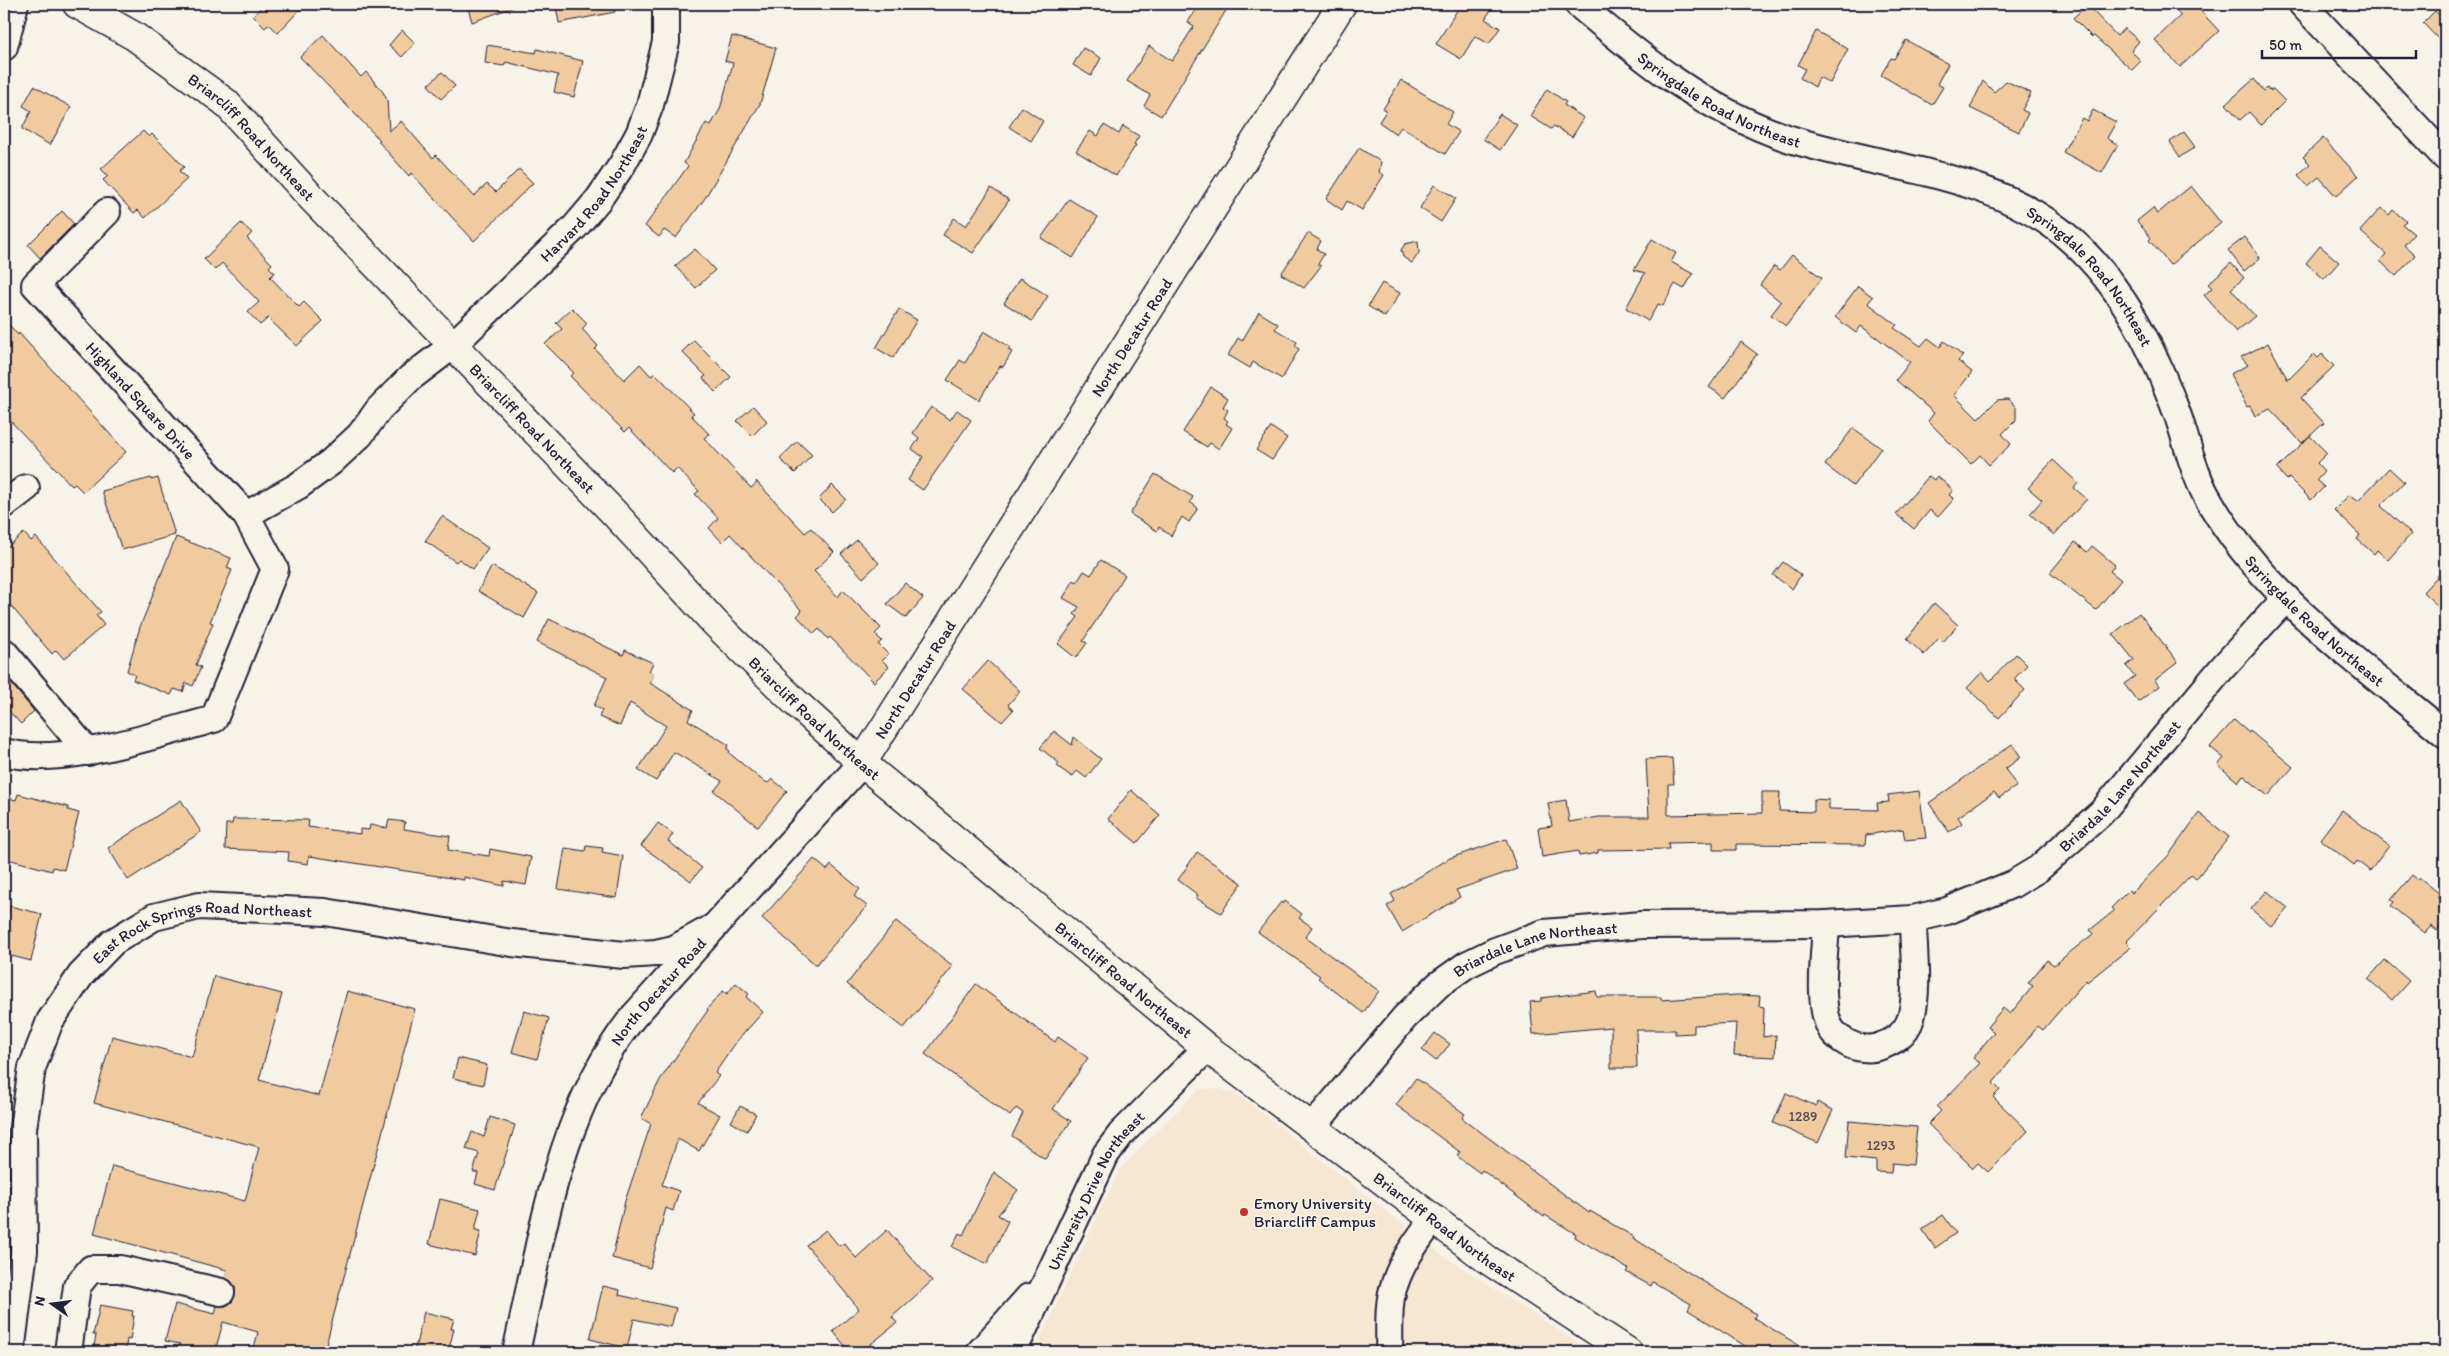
<svg xmlns="http://www.w3.org/2000/svg" width="2449" height="1356" font-family="Itim,sans-serif">
	<style>
		.built { fill: #f5e7d2 }
		.building { fill: #f0cba0; stroke: #22223b }
		.lines { fill: none; stroke-linecap: round; stroke-linejoin: round }
		.minor-casing { stroke: #22223b; stroke-width: 30 }
		.major-casing { stroke: #22223b; stroke-width: 31 }
		.minor { stroke: #f7f3e8; stroke-width: 26 }
		.major { stroke: #f7f3e8; stroke-width: 28 }
		.poi-dot { fill: #c8321e; stroke: #f7f3e8; stroke-width: 2 }
		.labels { text-anchor: middle; stroke-width: 4; stroke-linejoin: round; paint-order: stroke }
		.number-label { font-size: 14px; fill: #564c54 }
		.street-label { font-size: 16px; fill: #22223b; stroke: #f7f3e8 }
		.poi-label { font-size: 16px; fill: #22223b; stroke: #f7f3e8; text-anchor: start }
	</style>
	<rect width="100%" height="100%" fill="#f7f3e8"/>
	<filter id="ink" filterUnits="userSpaceOnUse"><feTurbulence type="fractalNoise" baseFrequency=".02" numOctaves="2"/><feDisplacementMap in="SourceGraphic" scale="10" xChannelSelector="R" yChannelSelector="G"/><feConvolveMatrix kernelMatrix="1 2 1 2 8 2 1 2 1" color-interpolation-filters="sRGB"/></filter>
	<g filter="url(#ink)">
		<polygon class="built" points="1199,1089 1220,1089 1239,1095 1442,1255 1592,1352 1034,1352 1120,1169"/>
		<g class="building">
			<polygon points="264,4 305,4 278,33 269,24 265,28 253,16"/>
			<polygon points="467,4 516,4 516,6 472,22"/>
			<polygon points="567,4 614,4 615,12 559,23 556,6"/>
			<polygon points="1200,4 1230,4 1161,116 1144,106 1150,95 1127,81 1149,46 1172,61 1194,26 1188,22"/>
			<polygon points="1461,4 1495,4 1485,19 1500,28 1489,44 1475,36 1461,59 1436,44"/>
			<polygon points="2170,4 2194,4 2219,31 2180,67 2155,40 2181,15"/>
			<polygon points="2087,5 2117,36 2124,28 2139,41 2131,51 2141,61 2132,70 2094,36 2092,37 2073,18"/>
			<polygon points="2435,11 2445,21 2445,46 2423,23"/>
			<polygon points="402,30 415,43 402,57 389,45"/>
			<polygon points="1816,31 1848,49 1830,83 1819,77 1815,87 1800,78 1805,69 1798,65"/>
			<polygon points="323,35 361,77 366,72 383,92 387,100 389,131 401,121 433,158 436,155 474,196 487,184 496,192 519,169 533,183 474,241 411,173 409,176 378,141 380,140 300,57"/>
			<polygon points="732,36 776,48 760,104 705,198 676,238 664,230 659,237 645,226 688,166 684,163 706,123 711,125 720,109 733,63 725,61"/>
			<polygon points="1906,40 1948,64 1937,84 1943,87 1932,105 1881,75 1891,58 1894,59"/>
			<polygon points="487,45 536,53 537,49 583,61 574,97 554,92 558,75 506,62 504,66 485,63"/>
			<polygon points="1083,48 1101,58 1091,76 1073,65"/>
			<polygon points="442,72 455,86 441,99 428,85"/>
			<polygon points="2254,79 2264,91 2267,88 2270,91 2273,89 2285,101 2261,125 2249,112 2240,120 2226,104"/>
			<polygon points="1401,80 1453,112 1446,124 1459,132 1445,154 1401,127 1396,134 1379,122 1386,111 1383,109"/>
			<polygon points="1983,81 1994,92 2006,81 2031,93 2022,110 2028,113 2019,132 1970,108"/>
			<polygon points="34,86 71,107 50,145 22,129 31,111 23,106"/>
			<polygon points="1547,89 1566,102 1564,105 1584,118 1572,137 1554,126 1551,129 1530,116"/>
			<polygon points="1022,107 1043,121 1031,141 1009,127"/>
			<polygon points="2093,110 2116,122 2107,138 2118,145 2102,173 2063,152 2082,118 2087,121"/>
			<polygon points="1500,114 1517,125 1500,150 1483,139"/>
			<polygon points="1104,125 1119,134 1123,126 1139,136 1134,144 1136,145 1116,176 1076,151 1090,131 1098,136"/>
			<polygon points="143,131 149,137 152,134 173,155 184,167 179,171 187,179 145,218 138,210 134,213 103,180 108,176 101,169"/>
			<polygon points="2184,132 2195,147 2180,157 2170,142"/>
			<polygon points="2323,138 2358,176 2336,196 2319,177 2308,186 2298,175 2310,164 2303,157"/>
			<polygon points="1359,148 1381,162 1379,172 1384,175 1362,210 1347,201 1342,210 1326,199"/>
			<polygon points="1434,185 1456,198 1441,222 1420,208"/>
			<polygon points="2191,186 2221,223 2170,265 2149,240 2151,238 2137,221 2153,208 2157,214"/>
			<polygon points="991,188 1009,200 973,253 943,235 954,218 966,226"/>
			<polygon points="1069,199 1098,217 1073,258 1041,238"/>
			<polygon points="2381,208 2389,215 2393,210 2406,221 2402,224 2414,234 2404,245 2415,255 2396,276 2380,261 2386,254 2360,231"/>
			<polygon points="62,211 74,224 40,258 28,245"/>
			<polygon points="241,223 252,233 247,238 272,264 269,267 275,273 270,277 299,307 304,302 323,321 297,346 268,318 260,325 248,312 259,302 222,263 215,270 204,259"/>
			<polygon points="1308,233 1321,241 1317,249 1324,254 1318,264 1321,266 1304,288 1281,274"/>
			<polygon points="2245,237 2260,258 2244,271 2228,250"/>
			<polygon points="1652,239 1676,253 1671,262 1693,274 1684,289 1675,284 1663,306 1658,304 1648,321 1626,308 1645,273 1634,270"/>
			<polygon points="1418,241 1419,253 1412,263 1403,257 1401,250 1405,244"/>
			<polygon points="2320,246 2339,262 2324,279 2306,263"/>
			<polygon points="695,249 715,270 696,288 675,266"/>
			<polygon points="1792,255 1822,278 1786,326 1771,315 1781,302 1760,285 1774,266 1780,270"/>
			<polygon points="2231,263 2244,278 2231,289 2255,316 2236,332 2204,295 2212,288 2208,284"/>
			<polygon points="1020,278 1048,296 1032,321 1004,303"/>
			<polygon points="1382,283 1400,293 1385,317 1368,306"/>
			<polygon points="1858,286 1873,297 1868,303 1897,325 1894,328 1921,346 1928,338 1940,347 1944,341 1963,356 1958,361 1972,372 1954,395 1978,419 1997,400 2008,399 2016,407 2016,420 2002,434 2011,444 1989,465 1980,455 1971,464 1928,421 1934,413 1896,380 1910,362 1861,326 1856,333 1835,317"/>
			<polygon points="572,308 587,323 582,329 598,346 595,349 624,380 640,364 651,376 655,373 694,413 691,415 709,434 704,438 751,488 757,483 756,481 805,533 811,528 834,552 814,571 838,597 843,590 881,628 875,634 882,641 878,644 888,654 882,660 889,667 874,682 830,637 828,639 819,629 814,634 797,616 802,611 730,534 722,542 709,528 718,518 695,494 699,491 677,468 672,473 629,428 625,432 570,376 574,373 545,344 562,329 556,323"/>
			<polygon points="899,309 917,320 893,358 876,348"/>
			<polygon points="1259,312 1278,324 1275,329 1297,342 1295,346 1299,349 1282,379 1253,362 1250,368 1228,355 1238,338 1242,341"/>
			<polygon points="4,319 18,335 19,333 126,452 83,492 75,484 72,486 4,414"/>
			<polygon points="984,331 1010,347 1008,350 1012,352 1003,367 1000,366 979,400 947,380 960,360 965,363"/>
			<polygon points="694,340 731,377 715,392 703,378 706,376 682,352"/>
			<polygon points="1741,342 1757,354 1725,398 1709,387"/>
			<polygon points="2268,343 2288,380 2314,354 2318,358 2322,354 2334,366 2301,398 2324,423 2302,443 2270,409 2255,416 2250,406 2247,407 2230,374 2248,365 2241,357"/>
			<polygon points="1211,387 1228,398 1223,407 1228,410 1224,418 1228,421 1226,424 1232,428 1219,449 1210,443 1207,447 1183,432"/>
			<polygon points="753,406 767,421 752,436 737,421"/>
			<polygon points="931,407 950,420 957,410 971,420 923,490 908,480 923,457 912,449 919,438 913,433"/>
			<polygon points="1271,427 1287,438 1272,460 1256,450"/>
			<polygon points="1853,428 1881,448 1853,486 1825,465"/>
			<polygon points="2310,436 2327,453 2317,463 2324,471 2316,480 2324,487 2311,500 2289,478 2287,480 2277,469"/>
			<polygon points="797,441 812,455 795,473 780,459"/>
			<polygon points="2053,460 2078,483 2074,488 2087,499 2054,535 2030,514 2042,500 2028,488"/>
			<polygon points="2389,468 2404,482 2381,506 2411,534 2388,560 2377,550 2374,554 2357,539 2360,535 2334,510 2349,495 2358,501"/>
			<polygon points="1155,474 1193,497 1190,502 1198,508 1189,522 1182,517 1171,536 1159,527 1157,531 1130,514"/>
			<polygon points="1929,476 1934,480 1937,476 1953,490 1949,495 1954,499 1938,517 1930,510 1914,529 1896,514"/>
			<polygon points="151,478 151,480 158,478 175,535 122,550 102,491"/>
			<polygon points="832,485 846,499 832,512 819,499"/>
			<polygon points="442,516 488,548 473,569 459,559 456,562 425,541"/>
			<polygon points="24,533 31,541 36,537 101,612 96,615 104,625 64,659 56,650 52,654 4,598 4,550"/>
			<polygon points="176,537 231,558 227,568 232,570 210,622 213,623 196,665 201,667 193,686 186,683 183,692 174,689 171,695 133,680 135,675 127,671 140,627"/>
			<polygon points="857,540 879,563 863,578 841,554"/>
			<polygon points="2075,542 2087,552 2092,546 2115,565 2110,571 2121,580 2096,610 2050,573"/>
			<polygon points="1101,560 1125,575 1083,641 1087,643 1076,658 1058,644 1078,617 1074,614 1079,607 1063,598 1074,580 1077,582 1084,571 1091,575"/>
			<polygon points="1783,562 1801,575 1792,589 1773,575"/>
			<polygon points="492,566 538,593 524,618 478,591"/>
			<polygon points="2445,568 2445,613 2423,592"/>
			<polygon points="905,583 923,598 906,618 887,604"/>
			<polygon points="1934,603 1958,625 1943,642 1939,638 1924,655 1907,639"/>
			<polygon points="2139,613 2178,662 2155,680 2159,686 2138,702 2124,684 2135,676 2126,666 2134,660 2113,634"/>
			<polygon points="549,619 623,655 625,650 653,663 649,671 654,674 650,683 693,710 688,720 729,745 727,749 730,751 729,753 762,780 768,783 772,779 787,791 758,827 714,791 722,781 674,752 656,781 638,770 666,726 630,703 620,726 599,717 602,710 594,706 607,677 537,642"/>
			<polygon points="2016,654 2027,665 2014,679 2025,690 1999,718 1967,688 1982,672 1990,681"/>
			<polygon points="988,661 1020,691 1008,705 1013,710 1002,722 963,689"/>
			<polygon points="4,675 34,711 21,724 4,706"/>
			<polygon points="2234,720 2249,733 2250,731 2293,767 2268,796 2243,775 2238,782 2218,765 2224,758 2210,747"/>
			<polygon points="1054,731 1072,745 1074,737 1101,759 1086,778 1077,771 1072,777 1057,766 1059,763 1040,748"/>
			<polygon points="2012,744 2021,757 2005,769 2017,786 1999,798 1994,792 1958,817 1962,823 1949,832 1929,803"/>
			<polygon points="1672,758 1674,784 1668,784 1668,815 1762,813 1762,792 1780,792 1779,811 1814,812 1814,799 1829,800 1829,809 1878,810 1877,803 1889,802 1888,795 1919,791 1926,838 1905,840 1903,829 1866,835 1865,845 1736,844 1736,850 1713,850 1713,842 1668,843 1669,849 1598,850 1598,853 1579,856 1578,851 1542,857 1538,828 1552,826 1548,803 1566,800 1569,822 1599,817 1649,817 1646,759"/>
			<polygon points="1131,790 1160,815 1137,843 1108,819"/>
			<polygon points="18,794 68,807 68,810 79,813 64,870 53,867 52,871 4,858 4,797 16,800"/>
			<polygon points="181,800 201,832 128,880 108,848"/>
			<polygon points="2342,810 2389,846 2370,871 2357,861 2354,865 2320,839"/>
			<polygon points="2199,813 2229,837 2196,879 2191,875 2126,942 2131,947 2087,982 2086,980 2043,1030 2038,1026 1993,1083 2000,1090 1993,1097 2028,1131 1988,1172 1978,1163 1973,1168 1928,1124 1941,1111 1937,1107 1980,1063 1973,1058 1994,1032 1987,1027 2003,1008 2010,1014 2033,986 2028,983 2047,960 2054,965 2093,934 2090,930 2114,911 2111,908 2129,890 2132,893 2169,855"/>
			<polygon points="233,819 309,820 308,827 360,834 360,829 369,830 370,825 387,828 389,820 405,822 404,829 450,836 448,850 489,856 490,849 531,857 526,885 504,881 504,886 464,877 464,880 309,856 308,864 288,861 289,852 225,849 226,824 232,824"/>
			<polygon points="658,823 673,834 668,841 702,868 691,881 641,846"/>
			<polygon points="1506,839 1517,869 1456,890 1460,897 1402,932 1387,906 1395,901 1391,894 1450,858"/>
			<polygon points="586,846 603,848 602,852 623,856 617,898 558,889 565,848 585,851"/>
			<polygon points="1197,852 1242,883 1221,913 1196,898 1198,895 1178,880"/>
			<polygon points="814,859 827,870 831,865 860,889 854,896 867,906 816,965 762,918"/>
			<polygon points="2412,875 2418,880 2420,878 2440,894 2437,897 2445,903 2445,921 2437,931 2431,926 2425,933 2391,906 2394,902 2391,900"/>
			<polygon points="2267,891 2288,908 2272,927 2251,909"/>
			<polygon points="1285,901 1302,914 1299,918 1312,927 1305,937 1379,991 1363,1013 1318,978 1320,976 1258,932 1281,902 1283,904"/>
			<polygon points="10,906 42,914 31,961 4,954 4,932"/>
			<polygon points="896,921 953,966 904,1028 847,984"/>
			<polygon points="2385,960 2409,981 2392,1000 2368,979"/>
			<polygon points="214,976 282,994 259,1080 319,1096 347,991 415,1009 324,1352 253,1352 258,1332 223,1322 215,1352 178,1352 180,1344 165,1341 175,1304 215,1314 217,1306 226,1306 232,1302 235,1296 235,1287 231,1281 225,1278 227,1270 94,1234 112,1166 245,1201 259,1147 94,1103 112,1036 192,1057"/>
			<polygon points="736,983 749,994 746,997 763,1012 737,1041 715,1073 719,1076 698,1103 720,1115 699,1151 678,1139 662,1185 679,1191 673,1211 666,1208 650,1268 612,1258 625,1201 651,1124 641,1118 660,1080 708,1010 707,1009 723,991 727,994"/>
			<polygon points="976,984 1055,1042 1058,1037 1088,1058 1053,1109 1071,1121 1045,1159 1012,1136 1023,1113 1016,1108 1010,1116 925,1054"/>
			<polygon points="1596,991 1597,997 1661,997 1661,1000 1737,995 1760,996 1759,1006 1764,1007 1763,1037 1776,1035 1775,1057 1734,1055 1736,1023 1694,1025 1694,1033 1675,1034 1675,1030 1636,1030 1637,1068 1611,1068 1611,1027 1533,1034 1530,1002 1541,1001 1541,998"/>
			<polygon points="524,1011 549,1018 537,1059 512,1052"/>
			<polygon points="1435,1033 1450,1044 1436,1061 1422,1050"/>
			<polygon points="458,1058 487,1065 483,1085 453,1078"/>
			<polygon points="1416,1078 1465,1114 1462,1118 1589,1213 1590,1211 1634,1237 1633,1238 1756,1314 1754,1318 1810,1352 1741,1352 1745,1346 1688,1310 1691,1304 1653,1282 1651,1286 1626,1272 1628,1269 1575,1237 1576,1234 1545,1215 1544,1217 1482,1170 1480,1173 1457,1156 1460,1152 1396,1105"/>
			<polygon points="1786,1093 1816,1106 1817,1102 1833,1110 1818,1143 1773,1123"/>
			<polygon points="740,1106 756,1114 747,1131 731,1122"/>
			<polygon points="490,1117 515,1125 495,1190 475,1184 478,1173 473,1172 479,1153 466,1149 472,1132 484,1137"/>
			<polygon points="1849,1121 1917,1127 1913,1165 1892,1163 1891,1173 1876,1172 1876,1161 1846,1158"/>
			<polygon points="994,1172 1018,1190 998,1215 1008,1221 987,1264 952,1247 959,1233 963,1235"/>
			<polygon points="440,1199 480,1209 475,1230 481,1231 475,1256 429,1244"/>
			<polygon points="1943,1215 1956,1233 1935,1248 1922,1229"/>
			<polygon points="826,1230 839,1246 844,1243 856,1258 887,1230 932,1281 892,1317 897,1323 861,1352 850,1352 833,1331 859,1309 806,1245"/>
			<polygon points="603,1286 620,1290 619,1295 676,1308 671,1327 634,1319 627,1348 590,1339"/>
			<polygon points="100,1305 133,1311 132,1316 134,1316 130,1340 127,1339 125,1352 93,1352 96,1335 93,1335"/>
			<polygon points="424,1312 454,1319 451,1329 454,1329 448,1352 414,1352"/>
		</g>
		<g class="lines">
			<defs>
				<g id="minor">
					<path id="s1" d="M1578 4C1644 60 1703 109 1787 138 1881 169 1994 171 2071 240 2124 287 2154 351 2178 416 2187 442 2193 471 2206 495 2261 595 2360 662 2445 734"/>
					<polyline points="2302,4 2445,157"/>
					<polyline points="4,47 15,4"/>
					<path id="s2" d="M107 212 35 285 246 515"/>
					<polyline points="4,505 26,488"/>
					<polyline points="4,652 88,752"/>
					<path id="s3" d="M4 752C60 768 158 734 214 719L275 569 246 515 298 486 331 462 360 435 379 409 410 378 452 346 575 227 598 200 622 165 639 134 650 105 666 42V4"/>
					<path d="M1826 924C1825 951 1817 1006 1831 1029 1836 1036 1841 1040 1849 1044 1857 1048 1869 1050 1878 1047 1892 1043 1906 1034 1911 1018 1919 990 1913 949 1913 919"/>
					<path id="s4" d="M1313 1126 1405 1017 1438 985 1466 965 1495 951 1544 933 1642 925 1826 924 1913 919 1947 911 2013 884 2038 869 2101 813 2223 667 2286 598"/>
					<path id="s5" d="M11 1352 24 1251 23 1128 32 1068 50 1021 81 975 113 942 154 917 199 906 325 912 512 943 624 955 656 953 674 949 714 927"/>
					<polyline points="68,1352 77,1286 91,1269 120,1269 221,1292"/>
					<path id="s6" d="M516 1352C542 1237 558 1111 634 1016L862 763"/>
					<polyline points="980,1352 1029,1297"/>
					<path id="s7" d="M1013 1352 1106 1154 1121 1134 1207 1048"/>
					<path d="M1389 1352C1390 1330 1387 1303 1395 1283 1403 1259 1418 1240 1433 1219"/>
				</g>
				<g id="major">
					<path id="s8" d="M77 4 134 36 225 102 309 195 616 515 715 623 795 702 862 763 1207 1048 1488 1260 1628 1352"/>
					<path id="s9" d="M862 763 1342 4"/>
				</g>
			</defs>
			<use href="#minor" class="minor-casing"/>
			<use href="#major" class="major-casing"/>
			<use href="#minor" class="minor"/>
			<use href="#major" class="major"/>
		</g>
	</g>
	<circle class="poi-dot" cx="1244" cy="1212" r="5"/>
	<g class="labels">
		<g class="number-label">
			<text x="1803" y="1121">1289</text>
			<text x="1881" y="1150">1293</text>
		</g>
		<g class="street-label">
			<text dy="6" stroke="none"><textPath href="#s1" startOffset="172">Springdale Road Northeast</textPath></text>
			<text dy="6" stroke="none"><textPath href="#s8" startOffset="221">Briarcliff Road Northeast</textPath></text>
			<text dy="6" stroke="none"><textPath href="#s3" startOffset="916">Harvard Road Northeast</textPath></text>
			<text dy="6" stroke="none"><textPath href="#s1" startOffset="594">Springdale Road Northeast</textPath></text>
			<text dy="6" stroke="none"><textPath href="#s9" startOffset="504">North Decatur Road</textPath></text>
			<text dy="6" stroke="none"><textPath href="#s2" startOffset="259">Highland Square Drive</textPath></text>
			<text dy="6" stroke="none"><textPath href="#s8" startOffset="626">Briarcliff Road Northeast</textPath></text>
			<text dy="6" stroke="none"><textPath href="#s1" startOffset="1014">Springdale Road Northeast</textPath></text>
			<text dy="6" stroke="none"><textPath href="#s9" startOffset="99">North Decatur Road</textPath></text>
			<text dy="6" stroke="none"><textPath href="#s8" startOffset="1031">Briarcliff Road Northeast</textPath></text>
			<text dy="6" stroke="none"><textPath href="#s4" startOffset="929">Briardale Lane Northeast</textPath></text>
			<text dy="6" stroke="none"><textPath href="#s5" startOffset="528">East Rock Springs Road Northeast</textPath></text>
			<text dy="6" stroke="none"><textPath href="#s4" startOffset="295">Briardale Lane Northeast</textPath></text>
			<text dy="6" stroke="none"><textPath href="#s8" startOffset="1436">Briarcliff Road Northeast</textPath></text>
			<text dy="6" stroke="none"><textPath href="#s6" startOffset="394">North Decatur Road</textPath></text>
			<text dy="6" stroke="none"><textPath href="#s7" startOffset="182">University Drive Northeast</textPath></text>
			<text dy="6" stroke="none"><textPath href="#s8" startOffset="1841">Briarcliff Road Northeast</textPath></text>
		</g>
		<g class="poi-label">
			<text x="1254" y="1209">Emory University<tspan x="1254" dy="18">Briarcliff Campus</tspan></text>
		</g>
	</g>
	<rect width="2449" height="1356" fill="none" stroke="#f7f3e8" stroke-width="20"/>
	<rect x="10" y="10" width="2429" height="1336" fill="none" stroke="#22223b" stroke-width="2" filter="url(#ink)"/>
	<g transform="translate(52 1304) rotate(284)" stroke="#f7f3e8" stroke-width="4" paint-order="stroke">
	<path d="M0-4L9 19L0 12L-9 19Z" fill="#22223b"/>
	<text y="-8" font-size="14" font-weight="bold" text-anchor="middle" fill="#22223b">N</text>
	</g>
	<path d="M2262 50v8h154v-8" fill="none" stroke="#22223b" stroke-width="2.5"/>
	<text x="2269" y="50" font-size="15" fill="#22223b" stroke="#f7f3e8" stroke-width="4" paint-order="stroke">50 m</text>
</svg>
